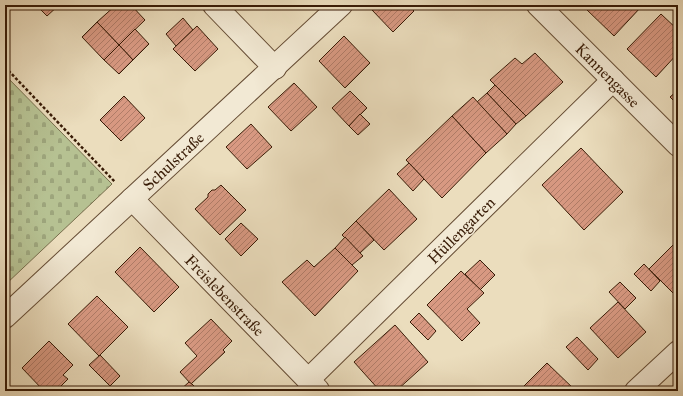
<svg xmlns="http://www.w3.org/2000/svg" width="683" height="396" font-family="'IM FELL Great Primer',serif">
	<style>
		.cemetery { fill: url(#cemetery-stones); stroke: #776e4c }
		.building { fill: url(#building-hatch); stroke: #381b06 }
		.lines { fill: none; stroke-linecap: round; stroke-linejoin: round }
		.street-casing { stroke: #654c34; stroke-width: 24 }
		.path { stroke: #381b06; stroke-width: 2.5; stroke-dasharray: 3 2; stroke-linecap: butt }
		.street { stroke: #f2e9d4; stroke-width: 22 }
		.labels { text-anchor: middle; stroke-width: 3; stroke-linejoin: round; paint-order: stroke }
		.street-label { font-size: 16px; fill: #381b06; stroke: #f2e9d4 }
	</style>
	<defs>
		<pattern id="cemetery-stones" width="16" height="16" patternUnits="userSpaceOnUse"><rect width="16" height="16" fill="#b6c192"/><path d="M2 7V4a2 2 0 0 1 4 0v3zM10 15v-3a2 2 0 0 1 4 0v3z" fill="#9da57c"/></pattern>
		<pattern id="building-hatch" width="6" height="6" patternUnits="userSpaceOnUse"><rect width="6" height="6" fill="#d89982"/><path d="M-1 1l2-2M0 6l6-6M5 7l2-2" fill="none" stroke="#b07c68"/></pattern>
	</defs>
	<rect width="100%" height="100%" fill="#ebddbd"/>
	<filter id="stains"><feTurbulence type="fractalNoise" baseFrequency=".005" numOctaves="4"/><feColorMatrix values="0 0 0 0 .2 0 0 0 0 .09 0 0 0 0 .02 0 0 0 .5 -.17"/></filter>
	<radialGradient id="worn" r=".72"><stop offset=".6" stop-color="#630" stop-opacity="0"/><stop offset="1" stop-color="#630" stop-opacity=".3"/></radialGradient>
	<polygon class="cemetery" points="5,75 112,184 5,285"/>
	<g class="building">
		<polygon points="36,5 59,5 47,16"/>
		<polygon points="116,5 131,5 145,20 119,45 97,22"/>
		<polygon points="377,5 408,5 414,11 393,32 372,10"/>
		<polygon points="590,5 639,5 641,7 614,36 586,9"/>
		<polygon points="661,14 678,30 678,53 656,77 627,49"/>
		<polygon points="183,18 193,30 176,46 166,34"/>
		<polygon points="97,22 119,45 104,60 82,37"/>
		<polygon points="197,26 218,49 195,71 173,49"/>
		<polygon points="135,29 149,44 133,60 119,45"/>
		<polygon points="344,36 370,63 345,88 319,61"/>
		<polygon points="119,45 133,60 119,74 104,60"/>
		<polygon points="535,53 563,82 526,116 490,80 515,58 522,64"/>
		<polygon points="294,83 317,107 291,131 268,107"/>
		<polygon points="495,85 526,116 516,124 487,93"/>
		<polygon points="678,90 678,105 670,97"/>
		<polygon points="350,91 367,108 349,126 332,108"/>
		<polygon points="487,93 516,124 507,134 477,102"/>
		<polygon points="124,96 145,118 121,141 100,120"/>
		<polygon points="473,97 507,134 486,153 452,116"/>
		<polygon points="360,114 370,124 358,135 349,126"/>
		<polygon points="452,116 486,153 442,198 406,160"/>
		<polygon points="251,124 272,147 247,169 226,147"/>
		<polygon points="581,148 623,192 584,230 542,185"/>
		<polygon points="409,163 424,179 413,191 397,174"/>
		<polygon points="221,185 246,210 220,235 195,209 208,197 208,194 212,190 215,190"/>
		<polygon points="389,189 417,219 384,250 356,221"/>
		<polygon points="356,221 374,240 360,253 342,235"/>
		<polygon points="241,223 258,239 241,256 225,239"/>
		<polygon points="345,237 363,256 352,265 335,248"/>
		<polygon points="678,240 678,297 677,297 649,269"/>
		<polygon points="140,247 179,287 154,312 115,272"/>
		<polygon points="335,248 358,271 315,316 282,282 307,260 314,267"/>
		<polygon points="480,260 495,275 480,290 465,274"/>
		<polygon points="644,264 660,281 651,291 634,274"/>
		<polygon points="461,271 484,293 467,309 480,323 462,341 427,305"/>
		<polygon points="620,282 636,298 625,309 609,292"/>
		<polygon points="97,296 128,327 99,356 68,324"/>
		<polygon points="618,302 646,332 618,358 590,328"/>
		<polygon points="419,313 436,331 428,340 410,322"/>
		<polygon points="211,319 232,341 223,350 225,352 191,384 180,372 197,356 185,343"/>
		<polygon points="395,325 428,362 396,391 380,391 354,362"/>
		<polygon points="577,337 598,359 588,370 566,347"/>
		<polygon points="49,341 73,365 63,375 68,379 56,391 44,391 22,368"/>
		<polygon points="100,355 120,376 110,386 89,365"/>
		<polygon points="547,363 576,391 519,391"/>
		<polygon points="189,382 192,384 199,391 179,391"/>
	</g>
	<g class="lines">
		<defs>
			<g id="street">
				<polyline points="214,5 275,68"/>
				<polyline points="538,5 678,145"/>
				<polyline points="132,199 318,390"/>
				<polyline points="5,317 341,5"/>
				<polyline points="308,380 613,80"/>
				<polyline points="636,391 678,352"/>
			</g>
		</defs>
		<use href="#street" class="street-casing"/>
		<polyline class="path" points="5,67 115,182"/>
		<use href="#street" class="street"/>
	</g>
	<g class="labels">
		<g class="street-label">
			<text transform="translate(608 75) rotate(45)" y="6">Kannengasse</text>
			<text transform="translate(173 161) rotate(-43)" y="6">Schulstraße</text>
			<text transform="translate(461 230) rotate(-45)" y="6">Hüllengarten</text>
			<text transform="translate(225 295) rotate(46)" y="6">Freislebenstraße</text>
		</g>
	</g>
	<rect width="683" height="396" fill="none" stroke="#ebddbd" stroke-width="20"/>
	<rect x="6" y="6" width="671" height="384" fill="none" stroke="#381b06" stroke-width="2"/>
	<rect x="10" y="10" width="663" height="376" fill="none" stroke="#381b06"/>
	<rect width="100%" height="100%" filter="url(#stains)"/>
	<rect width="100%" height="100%" fill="url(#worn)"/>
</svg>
